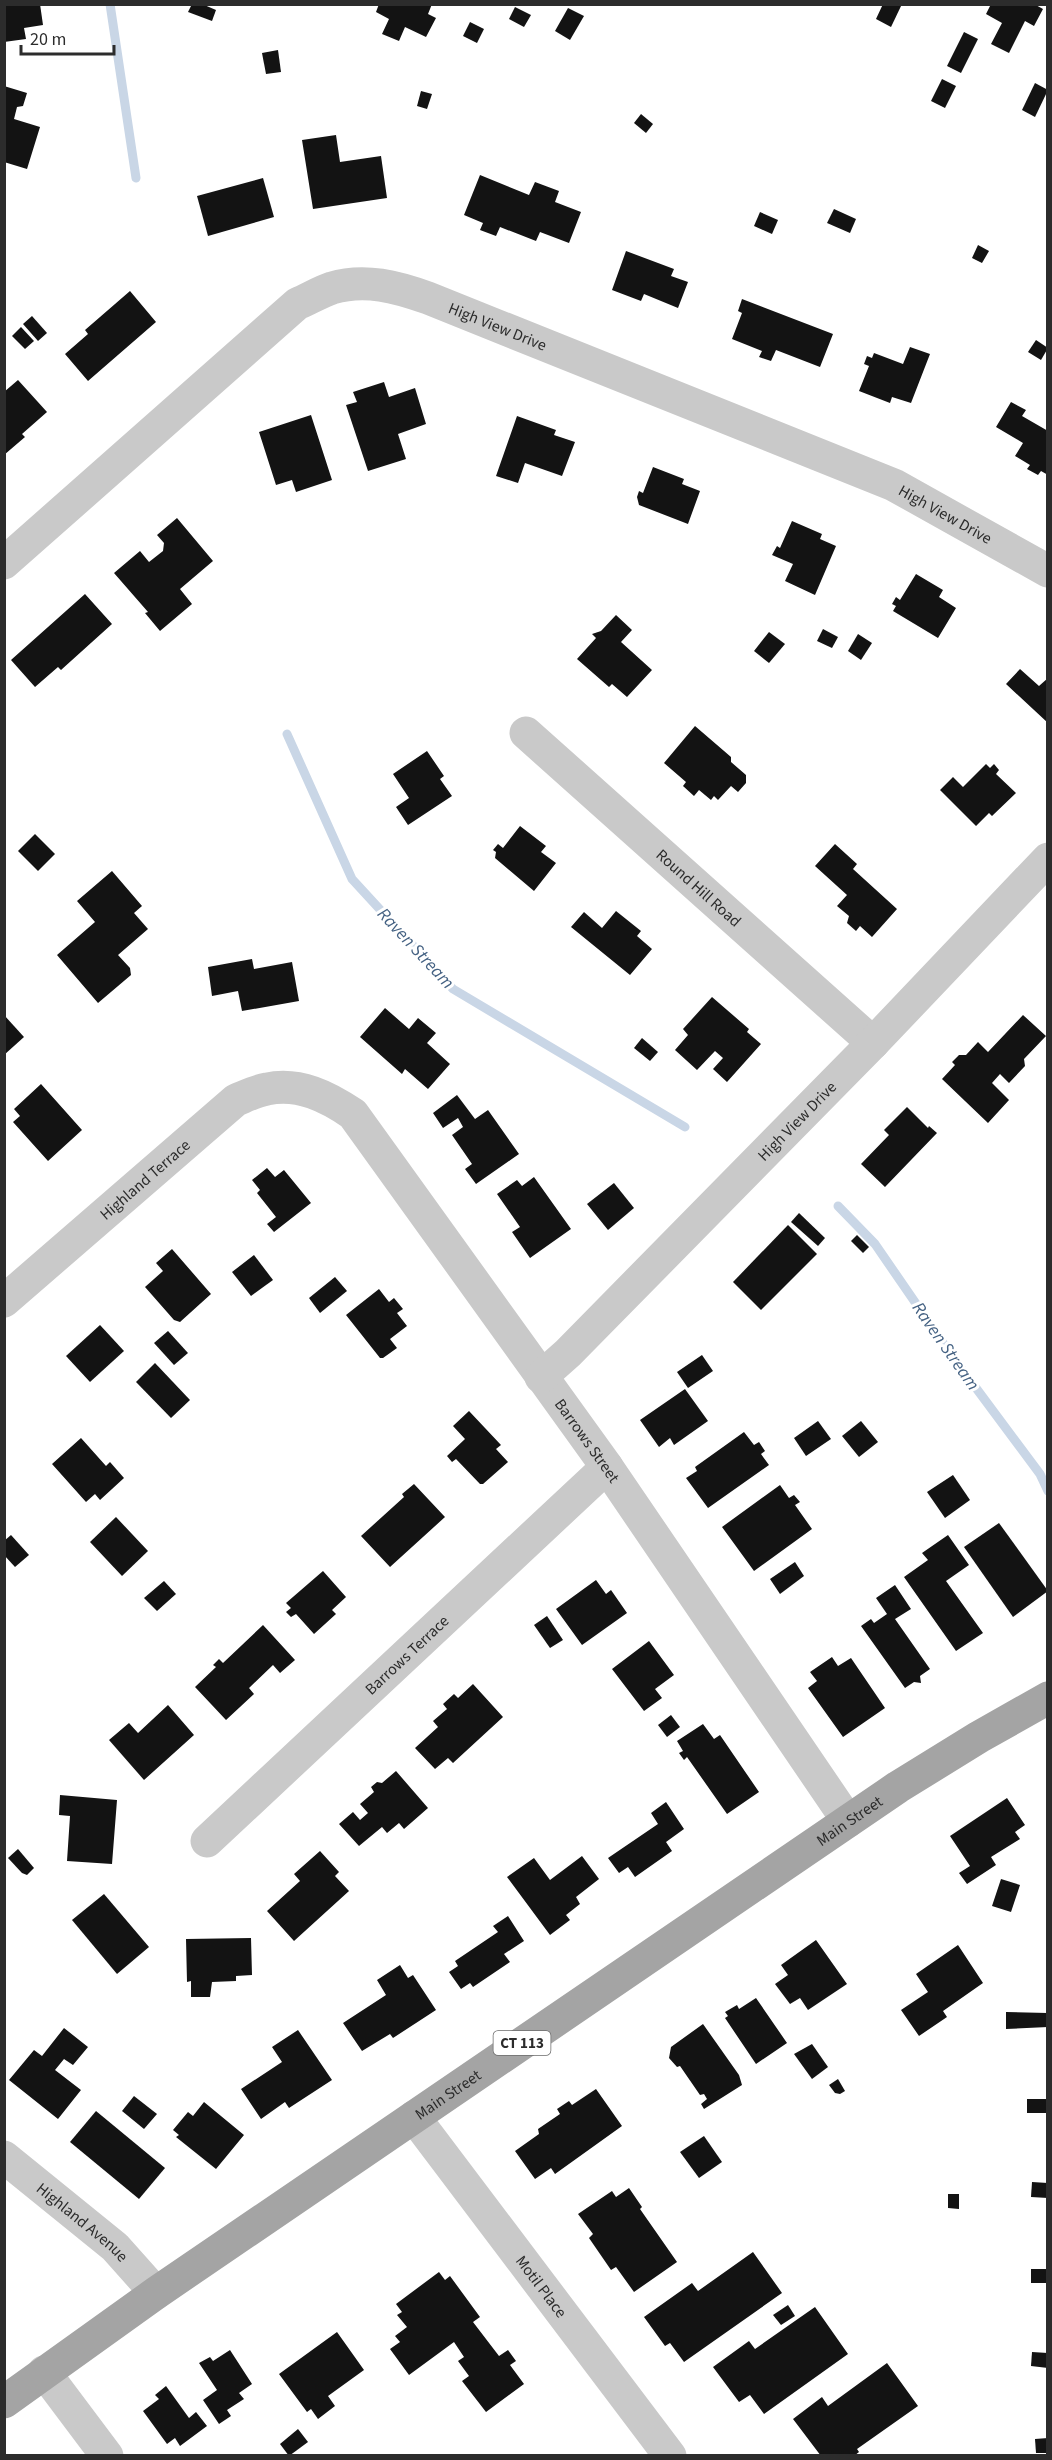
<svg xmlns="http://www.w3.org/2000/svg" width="1052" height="2460" font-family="'Source Sans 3',sans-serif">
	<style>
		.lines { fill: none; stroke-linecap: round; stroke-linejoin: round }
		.stream { stroke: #c9d6e6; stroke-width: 9 }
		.building { fill: #131313 }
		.minor { stroke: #c9c9c9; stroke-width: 33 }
		.primary { stroke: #a4a4a4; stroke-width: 33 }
		.labels { text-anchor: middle; stroke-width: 6; stroke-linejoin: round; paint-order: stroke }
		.shield { fill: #fff; stroke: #6b6b6b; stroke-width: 1.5 }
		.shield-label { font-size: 15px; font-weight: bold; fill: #2c2c2c }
		.street-label { font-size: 16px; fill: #2c2c2c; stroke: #fff }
		.water-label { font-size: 18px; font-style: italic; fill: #456283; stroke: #fff }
	</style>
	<rect width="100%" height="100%" fill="#fff"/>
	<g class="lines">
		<g class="stream">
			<polyline points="110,4 136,178"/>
			<polyline points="287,734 352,879 453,989 685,1127"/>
			<polyline points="838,1206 875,1244 950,1353 1040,1474 1048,1491"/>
		</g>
	</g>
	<g class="building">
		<polygon points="4,4 40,4 43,25 24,28 26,39 4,42"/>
		<polygon points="192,4 202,4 216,10 212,21 188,12"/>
		<polygon points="379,4 432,4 428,14 436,18 426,37 405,27 399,41 382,34 389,19 376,12"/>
		<polygon points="883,4 902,4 891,27 876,19"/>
		<polygon points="991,4 1034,4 1043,9 1034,26 1025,21 1009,53 991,44 1002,23 986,14"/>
		<polygon points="515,7 531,15 524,27 509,19"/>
		<polygon points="568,8 584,16 570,40 555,31"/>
		<polygon points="470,22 484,29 477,43 463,36"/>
		<polygon points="964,32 978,39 961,73 947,66"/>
		<polygon points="278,50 281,72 266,74 262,53"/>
		<polygon points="942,79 956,86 945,108 931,101"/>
		<polygon points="1035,83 1048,90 1035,117 1022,110"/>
		<polygon points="4,86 27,93 23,106 17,107 14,119 40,127 27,169 4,162"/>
		<polygon points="421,91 432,94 427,109 417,106"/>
		<polygon points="641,114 653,124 646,133 634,123"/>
		<polygon points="336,135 340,162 381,156 387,198 313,209 302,140"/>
		<polygon points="480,175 529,195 535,182 559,191 555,202 581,212 569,243 540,232 536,241 500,227 496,236 480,230 483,223 464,215"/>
		<polygon points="263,178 274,217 208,236 197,196"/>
		<polygon points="834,209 856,219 850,233 827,223"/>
		<polygon points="760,212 778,220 772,234 754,226"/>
		<polygon points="978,245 989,251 982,263 972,258"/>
		<polygon points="626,251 674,269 671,276 688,282 678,308 644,294 641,301 612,290"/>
		<polygon points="130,291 156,322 88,381 65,354 88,334 85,330"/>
		<polygon points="742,299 833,334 820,367 776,350 771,361 759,357 762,351 732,339 742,313 738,311"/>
		<polygon points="32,316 47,333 38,341 23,324"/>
		<polygon points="21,327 34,341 25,349 12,336"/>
		<polygon points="1036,340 1048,348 1041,360 1028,352"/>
		<polygon points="910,347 930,354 911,403 892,397 890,403 859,391 869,366 864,364 867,356 872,358 874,353 903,364"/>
		<polygon points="18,380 47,412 22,434 25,437 4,455 4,392"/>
		<polygon points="384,382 389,397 415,388 426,424 398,434 406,459 368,471 346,405 357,402 353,392"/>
		<polygon points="1011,402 1026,410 1022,416 1048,431 1048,475 1041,471 1038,475 1027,469 1030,465 1015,456 1023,443 996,427"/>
		<polygon points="311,415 332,480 296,492 292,480 276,485 259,432"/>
		<polygon points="517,416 556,430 554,435 575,442 562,476 525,463 518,483 496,476"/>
		<polygon points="653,467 684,479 682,484 700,491 688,524 639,505 637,497 639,491 643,493"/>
		<polygon points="177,518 213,561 180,589 192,604 160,631 145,613 148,612 114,573 140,551 149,562 163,551 164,543 157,535"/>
		<polygon points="792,521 822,534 820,539 836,546 815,595 785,581 793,564 772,555 777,546 780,548"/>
		<polygon points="916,574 943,590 939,597 956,608 938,638 893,611 896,606 892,604 896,597 900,600"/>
		<polygon points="85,594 112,624 61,670 58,667 35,687 11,660"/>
		<polygon points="616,615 632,630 621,642 652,670 627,697 612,684 609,687 577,659 596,638 592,634 601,631"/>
		<polygon points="823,629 838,637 832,648 817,641"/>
		<polygon points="769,632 785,644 769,663 754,651"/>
		<polygon points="858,634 872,643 861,660 848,651"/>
		<polygon points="1020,669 1039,686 1048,678 1048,723 1006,684"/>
		<polygon points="695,726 731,757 731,762 746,775 746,783 738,792 731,786 718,800 714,796 711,800 699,790 694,796 683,786 686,782 664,763"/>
		<polygon points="427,751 444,776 440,779 452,796 408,825 396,807 409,798 393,774"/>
		<polygon points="986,764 990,768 994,764 999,770 996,774 1016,793 992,816 989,813 976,826 940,790 953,777 963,787"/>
		<polygon points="520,826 546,846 541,852 556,863 534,891 495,858 496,852 493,850 498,844 503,848"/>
		<polygon points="35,834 55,854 38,871 18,851"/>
		<polygon points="835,844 857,864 853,869 897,909 872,937 860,926 856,931 847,923 849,916 837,906 847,895 815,866"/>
		<polygon points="112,871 142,906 134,913 148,929 118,955 130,968 131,975 98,1003 57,955 95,922 77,901"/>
		<polygon points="616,911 641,931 637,936 652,949 630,975 571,927 584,912 602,928"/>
		<polygon points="252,959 254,969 292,962 299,1001 242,1011 238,991 212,996 208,967"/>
		<polygon points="712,997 749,1029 747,1032 761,1044 727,1082 713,1069 723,1058 715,1051 697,1070 675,1050 688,1035 683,1029"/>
		<polygon points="385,1008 409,1029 418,1018 436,1033 427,1043 450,1064 428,1089 405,1069 402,1074 360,1037"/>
		<polygon points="4,1015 24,1037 4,1055"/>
		<polygon points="1023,1015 1046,1036 1024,1059 1025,1066 1009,1083 1000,1074 992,1083 1009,1100 988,1123 942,1079 955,1065 952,1062 959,1055 966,1055 978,1042 988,1052"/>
		<polygon points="642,1038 658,1052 650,1061 634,1048"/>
		<polygon points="41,1084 82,1130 48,1161 13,1122 20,1116 14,1109"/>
		<polygon points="457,1095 475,1119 488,1110 519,1154 476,1184 465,1169 472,1164 452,1135 463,1127 458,1118 443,1128 433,1113"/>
		<polygon points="907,1107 928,1128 929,1126 937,1133 885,1187 861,1164 889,1135 884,1130"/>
		<polygon points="267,1168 275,1177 284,1170 311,1203 274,1232 267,1224 276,1217 257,1193 260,1190 252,1180"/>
		<polygon points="534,1177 571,1229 530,1258 512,1232 520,1227 497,1194 517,1180 522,1186"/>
		<polygon points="614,1183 634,1208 608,1230 587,1204"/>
		<polygon points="799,1213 825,1238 818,1246 791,1222"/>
		<polygon points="788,1225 817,1254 761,1310 733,1282"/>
		<polygon points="857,1235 869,1247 863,1253 851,1241"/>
		<polygon points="172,1249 211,1294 180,1322 174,1320 145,1287 163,1271 156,1263"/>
		<polygon points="254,1255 273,1280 251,1296 232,1272"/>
		<polygon points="335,1277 347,1291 320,1313 309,1298"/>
		<polygon points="379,1289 389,1302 394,1298 403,1309 397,1313 407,1326 390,1339 397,1348 383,1358 380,1358 346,1315"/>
		<polygon points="100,1325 124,1351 90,1382 66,1356"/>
		<polygon points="168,1331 188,1353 174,1365 154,1343"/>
		<polygon points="702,1355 713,1371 688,1388 677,1372"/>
		<polygon points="155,1363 190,1400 171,1418 136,1382"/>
		<polygon points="685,1389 708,1421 674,1445 670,1438 659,1447 640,1420"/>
		<polygon points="469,1411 501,1445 496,1449 508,1462 483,1484 480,1484 456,1459 452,1462 447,1456 465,1439 453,1426"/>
		<polygon points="818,1421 831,1439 806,1456 794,1438"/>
		<polygon points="861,1421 878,1442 859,1457 842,1436"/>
		<polygon points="744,1432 754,1445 759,1442 765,1451 761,1454 769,1465 708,1508 686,1478 697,1471 695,1467"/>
		<polygon points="81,1438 106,1466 110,1462 124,1478 100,1500 95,1494 86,1502 52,1464"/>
		<polygon points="953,1475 970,1500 945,1518 927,1492"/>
		<polygon points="414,1484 445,1517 390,1567 361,1536 404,1497 402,1494"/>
		<polygon points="780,1485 789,1498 794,1495 800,1502 795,1505 812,1529 754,1571 722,1527"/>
		<polygon points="116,1517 148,1551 122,1576 90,1542"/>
		<polygon points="999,1523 1048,1591 1013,1617 964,1547"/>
		<polygon points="11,1535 29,1555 15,1567 4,1555 4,1541"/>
		<polygon points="948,1535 969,1565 946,1581 983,1633 956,1651 904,1577 928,1560 922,1553"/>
		<polygon points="795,1562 804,1576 780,1594 770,1579"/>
		<polygon points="323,1571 346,1597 332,1610 336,1614 314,1634 296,1614 291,1617 286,1612 291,1608 286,1603"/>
		<polygon points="596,1580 606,1594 611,1590 627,1613 582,1645 556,1609"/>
		<polygon points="164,1581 176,1594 157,1611 144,1598"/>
		<polygon points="895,1585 911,1609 895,1619 930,1669 920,1676 921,1683 914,1682 905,1688 861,1626 871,1619 874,1623 887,1614 876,1598"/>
		<polygon points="547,1616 563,1640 550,1648 534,1625"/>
		<polygon points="263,1625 295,1660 280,1673 273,1665 249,1688 254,1694 226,1720 195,1687 216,1667 213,1665 219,1659 223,1663"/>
		<polygon points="649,1641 674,1675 655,1689 662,1698 644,1711 612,1669"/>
		<polygon points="832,1657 838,1666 851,1658 885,1708 843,1737 808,1688 817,1681 810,1672"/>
		<polygon points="473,1684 503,1717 453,1763 448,1758 435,1769 415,1748 438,1727 433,1721 447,1709 443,1704 454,1694 458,1698"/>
		<polygon points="168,1705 194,1735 144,1780 109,1740 129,1723 138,1733"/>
		<polygon points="671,1715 680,1727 667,1737 658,1725"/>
		<polygon points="703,1724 714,1739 720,1735 759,1792 727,1814 687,1757 684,1760 679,1753 683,1751 677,1741"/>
		<polygon points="396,1771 428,1808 404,1829 399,1823 387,1833 382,1827 359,1846 339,1824 353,1812 360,1820 368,1813 360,1804 374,1792 371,1787 377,1782 382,1783"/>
		<polygon points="60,1795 117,1800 112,1864 67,1861 70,1816 59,1815"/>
		<polygon points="1007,1798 1025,1825 1015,1832 1020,1839 991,1857 996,1865 967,1884 959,1873 970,1866 950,1836"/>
		<polygon points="666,1802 684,1829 666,1842 672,1851 635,1877 628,1867 619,1873 608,1858 658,1824 651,1813"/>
		<polygon points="18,1849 34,1868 27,1875 22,1873 8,1858"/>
		<polygon points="320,1851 339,1872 335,1876 349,1891 294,1941 267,1911 300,1881 294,1874"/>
		<polygon points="582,1856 599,1879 576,1897 580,1904 566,1915 570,1920 550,1935 507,1877 534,1858 550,1880"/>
		<polygon points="1001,1879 1020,1885 1011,1912 992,1906"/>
		<polygon points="104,1894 149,1947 117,1974 72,1920"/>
		<polygon points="508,1916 524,1941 504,1954 510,1962 473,1987 470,1983 461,1989 449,1972 458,1966 455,1961 498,1932 493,1926"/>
		<polygon points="251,1938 252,1975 236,1976 236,1981 212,1982 210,1997 191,1997 191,1981 187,1982 186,1939"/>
		<polygon points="816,1940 847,1984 808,2010 800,1998 790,2004 775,1984 788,1975 781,1965"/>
		<polygon points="958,1945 983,1983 943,2011 947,2017 919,2036 901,2010 928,1992 916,1974"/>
		<polygon points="400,1965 408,1978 413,1975 436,2010 393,2038 390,2034 362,2051 343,2023 386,1995 377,1980"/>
		<polygon points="756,1998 787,2043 756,2064 725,2018 728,2016 725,2012 737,2005 739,2009"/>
		<polygon points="1006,2012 1048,2013 1048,2027 1006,2029"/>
		<polygon points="703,2024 739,2075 742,2085 704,2109 701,2104 707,2099 704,2094 700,2095 680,2066 677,2067 669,2058 671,2047"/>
		<polygon points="64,2028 88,2047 73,2065 64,2059 55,2070 81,2090 58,2119 9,2080 34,2050 42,2056"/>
		<polygon points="298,2030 332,2080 289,2108 285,2102 261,2119 241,2089 282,2062 272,2047"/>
		<polygon points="812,2044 828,2067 812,2079 794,2054"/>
		<polygon points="838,2079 845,2091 840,2094 835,2093 829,2085"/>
		<polygon points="596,2089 622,2126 555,2174 551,2168 535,2179 515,2151 539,2134 538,2129 560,2114 557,2109 569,2101 572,2105"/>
		<polygon points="134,2096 157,2114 144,2129 122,2111"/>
		<rect x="1027" y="2099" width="21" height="14"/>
		<polygon points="204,2102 244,2135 216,2169 176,2137 179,2135 173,2130 188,2112 193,2116"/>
		<polygon points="96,2111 165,2168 139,2199 70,2142"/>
		<polygon points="704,2136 722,2162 699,2178 680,2152"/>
		<polygon points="1032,2182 1048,2183 1048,2198 1031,2197"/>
		<polygon points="629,2188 642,2207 640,2209 677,2262 634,2292 616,2267 611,2270 589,2238 593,2234 578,2214 612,2191 616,2197"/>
		<polygon points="948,2194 959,2194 959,2209 948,2208"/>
		<polygon points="753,2252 782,2293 684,2362 670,2343 665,2346 644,2317 692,2283 698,2291"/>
		<rect x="1031" y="2269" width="17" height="14"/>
		<polygon points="439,2272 445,2280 450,2276 480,2317 473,2322 499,2356 508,2350 516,2361 510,2365 524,2384 486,2412 462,2381 469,2376 458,2361 464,2357 454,2342 409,2375 390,2349 400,2342 395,2336 407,2327 397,2315 402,2312 396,2304"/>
		<polygon points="788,2305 795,2316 781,2325 773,2315"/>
		<polygon points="815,2307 848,2354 764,2414 750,2395 739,2402 713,2367 749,2341 755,2349"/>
		<polygon points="337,2332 364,2370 328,2396 335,2406 318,2419 311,2409 307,2412 279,2374"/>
		<polygon points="230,2350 252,2384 239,2393 244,2399 227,2410 231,2416 219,2424 203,2400 217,2390 199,2363 210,2357 213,2361"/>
		<polygon points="1032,2352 1048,2353 1048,2368 1031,2366"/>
		<polygon points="887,2363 918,2406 857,2449 859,2452 854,2456 821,2456 793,2419 822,2397 828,2406"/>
		<polygon points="166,2386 189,2418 196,2412 207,2426 180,2446 175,2438 167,2444 143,2411 159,2399 155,2395"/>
		<polygon points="298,2429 308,2442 289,2456 280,2444"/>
		<polygon points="1048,2438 1048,2453 1036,2453 1035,2439"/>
	</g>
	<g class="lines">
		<g class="minor">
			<path id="s1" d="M4 563 297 304C309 299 320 292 332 288 365 278 397 287 428 298L894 485 1048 571"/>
			<path id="s2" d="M526 733 873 1043"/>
			<path id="s3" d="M4 1301 236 1100C246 1096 256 1091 267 1089 299 1082 328 1097 353 1114L607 1467 848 1821"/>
			<path id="s4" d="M541 1377 568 1353 873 1043 1048 859"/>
			<path id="s5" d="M207 1841 607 1467"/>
			<path id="s6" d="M414 2117 670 2456"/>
			<path id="s7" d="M4 2157 115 2247 156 2293"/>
			<polyline points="44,2372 107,2456"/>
		</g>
		<path class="primary" id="s8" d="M4 2402 156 2293 898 1787 979 1737 1048 1698"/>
	</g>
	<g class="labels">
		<rect class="shield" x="493.5" y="2031" width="57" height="24" rx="4.5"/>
		<g class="shield-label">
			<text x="522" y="2048">CT 113</text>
		</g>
		<g class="street-label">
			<text dy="6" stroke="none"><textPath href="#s1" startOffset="603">High View Drive</textPath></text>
			<text dy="6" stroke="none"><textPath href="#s1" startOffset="1089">High View Drive</textPath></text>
			<text dy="6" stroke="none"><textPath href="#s2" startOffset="232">Round Hill Road</textPath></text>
			<text dy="6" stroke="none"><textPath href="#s4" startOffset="362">High View Drive</textPath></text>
			<text dy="6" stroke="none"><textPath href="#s3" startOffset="186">Highland Terrace</textPath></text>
			<text dy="6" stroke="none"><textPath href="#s3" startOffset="834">Barrows Street</textPath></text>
			<text dy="6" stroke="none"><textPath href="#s5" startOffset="273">Barrows Terrace</textPath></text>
			<text dy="6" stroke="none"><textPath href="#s8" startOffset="1026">Main Street</textPath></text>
			<text dy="6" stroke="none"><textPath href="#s8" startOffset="540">Main Street</textPath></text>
			<text dy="6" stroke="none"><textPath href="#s7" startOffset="102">Highland Avenue</textPath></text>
			<text dy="6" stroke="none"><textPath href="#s6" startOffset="212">Motil Place</textPath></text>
		</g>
		<g class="water-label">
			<text transform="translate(416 948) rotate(47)" y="6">Raven Stream</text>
			<text transform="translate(946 1346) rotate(55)" y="6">Raven Stream</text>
		</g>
	</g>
	<rect width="1052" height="2460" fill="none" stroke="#2c2c2c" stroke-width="12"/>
	<path d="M21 45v9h93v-9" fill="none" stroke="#2c2c2c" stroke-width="3"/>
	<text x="30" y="45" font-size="18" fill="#2c2c2c" stroke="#ffffff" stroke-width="4.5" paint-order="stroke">20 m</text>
</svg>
